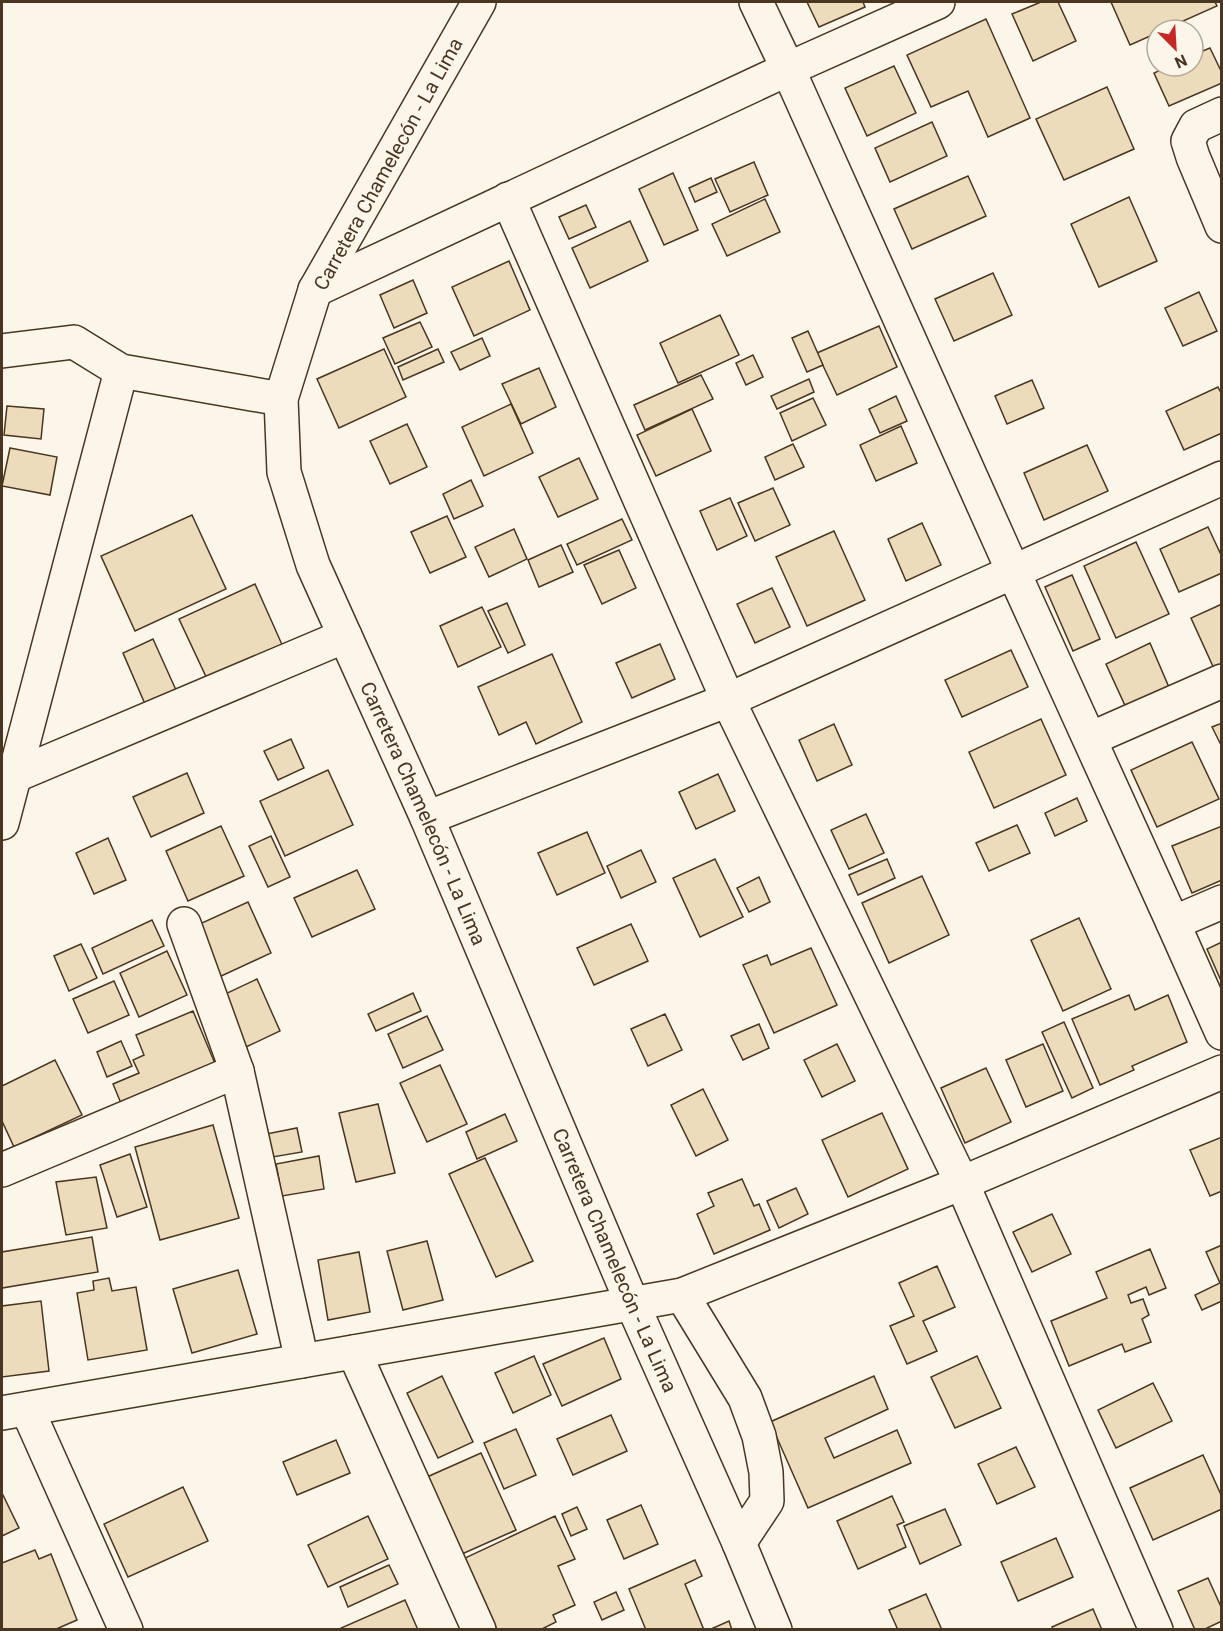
<svg xmlns="http://www.w3.org/2000/svg" width="1223" height="1631" font-family="Roboto,sans-serif">
	<style>
		.building { fill: #ecdcbc; stroke: #4a3520; stroke-width: 1.5 }
		.lines { fill: none; stroke-linecap: round; stroke-linejoin: round }
		.minor-casing { stroke: #4a3520; stroke-width: 36 }
		.minor { stroke: #fbf6e9; stroke-width: 33 }
		.labels { text-anchor: middle; stroke-width: 4.5; stroke-linejoin: round; paint-order: stroke }
		.street-label { font-size: 20px; fill: #4a3520; stroke: #fbf6e9 }
	</style>
	<rect width="100%" height="100%" fill="#fbf6e9"/>
	<g class="building">
		<polygon points="807,2 863,2 865,7 819,27"/>
		<polygon points="1041,2 1058,2 1076,41 1033,61 1012,14"/>
		<polygon points="1111,2 1215,2 1217,6 1163,30 1157,30 1157,33 1130,45"/>
		<polygon points="986,19 1030,118 988,137 968,91 931,107 907,55"/>
		<polygon points="1210,48 1222,73 1222,83 1169,106 1154,73 1169,66 1193,66 1193,55"/>
		<polygon points="894,66 916,113 867,136 845,88"/>
		<polygon points="1107,87 1134,149 1064,180 1036,119"/>
		<polygon points="932,122 947,156 890,182 875,148"/>
		<polygon points="754,162 768,195 730,212 715,179"/>
		<polygon points="673,173 698,230 664,245 639,189"/>
		<polygon points="968,176 986,216 912,249 894,209"/>
		<polygon points="711,178 717,192 695,202 689,188"/>
		<polygon points="1129,197 1157,261 1099,287 1071,224"/>
		<polygon points="765,199 780,232 727,256 712,224"/>
		<polygon points="586,205 596,227 569,239 559,217"/>
		<polygon points="630,221 648,261 590,288 572,248"/>
		<polygon points="509,261 530,310 474,336 452,287"/>
		<polygon points="993,273 1012,315 954,341 935,299"/>
		<polygon points="413,280 427,313 394,328 380,295"/>
		<polygon points="1199,292 1217,331 1183,346 1165,308"/>
		<polygon points="720,315 739,355 678,383 660,343"/>
		<polygon points="420,322 432,347 395,364 383,338"/>
		<polygon points="879,326 897,367 837,395 817,353"/>
		<polygon points="808,331 823,365 807,372 792,338"/>
		<polygon points="482,338 490,356 460,370 451,352"/>
		<polygon points="384,349 406,397 339,428 317,379"/>
		<polygon points="438,349 444,362 403,380 398,367"/>
		<polygon points="753,355 763,377 746,385 736,363"/>
		<polygon points="539,368 556,407 521,424 502,384"/>
		<polygon points="701,375 713,399 645,430 634,405"/>
		<polygon points="809,379 814,392 777,409 771,396"/>
		<polygon points="1032,380 1044,408 1007,424 995,396"/>
		<polygon points="1218,387 1222,395 1222,433 1184,450 1166,411"/>
		<polygon points="896,396 907,421 880,433 869,409"/>
		<polygon points="813,398 826,425 792,441 780,413"/>
		<polygon points="511,404 533,453 484,476 462,427"/>
		<polygon points="7,406 44,409 41,439 4,435"/>
		<polygon points="692,409 711,451 656,476 637,435"/>
		<polygon points="407,424 427,467 390,484 370,441"/>
		<polygon points="901,426 917,463 876,481 860,445"/>
		<polygon points="793,444 804,467 775,480 765,457"/>
		<polygon points="1087,445 1108,491 1044,520 1024,473"/>
		<polygon points="10,448 57,457 50,495 2,486"/>
		<polygon points="579,458 598,499 558,517 539,477"/>
		<polygon points="471,480 483,506 454,519 443,494"/>
		<polygon points="773,488 790,525 755,541 738,503"/>
		<polygon points="730,498 747,536 717,550 700,511"/>
		<polygon points="192,515 226,589 135,631 101,556"/>
		<polygon points="447,516 466,557 430,573 411,532"/>
		<polygon points="622,519 632,540 577,565 567,544"/>
		<polygon points="922,523 941,565 906,581 888,539"/>
		<polygon points="1208,527 1222,557 1222,573 1179,592 1160,549"/>
		<polygon points="514,529 527,559 489,577 475,547"/>
		<polygon points="834,531 865,600 807,626 776,557"/>
		<polygon points="1136,542 1169,614 1116,638 1084,566"/>
		<polygon points="561,545 573,572 539,587 528,560"/>
		<polygon points="619,550 636,588 602,604 584,565"/>
		<polygon points="1072,575 1100,639 1073,651 1045,587"/>
		<polygon points="255,584 284,649 209,683 179,619"/>
		<polygon points="772,588 790,627 755,643 737,604"/>
		<polygon points="507,603 525,645 508,653 488,611"/>
		<polygon points="1222,604 1222,670 1216,673 1191,618"/>
		<polygon points="482,607 501,647 458,667 440,626"/>
		<polygon points="153,639 176,690 145,704 123,653"/>
		<polygon points="1150,643 1171,692 1128,712 1106,664"/>
		<polygon points="660,644 675,679 632,698 616,663"/>
		<polygon points="1011,650 1028,687 962,717 945,680"/>
		<polygon points="552,654 582,722 536,744 526,722 499,735 478,687"/>
		<polygon points="1041,719 1066,775 994,808 969,752"/>
		<polygon points="1222,723 1222,747 1212,727"/>
		<polygon points="834,724 852,765 817,781 799,740"/>
		<polygon points="291,739 304,768 278,780 264,751"/>
		<polygon points="1192,742 1219,799 1157,827 1131,770"/>
		<polygon points="328,770 353,825 285,856 260,801"/>
		<polygon points="187,773 204,813 151,837 133,797"/>
		<polygon points="718,774 735,811 696,829 679,792"/>
		<polygon points="1077,798 1087,821 1055,836 1045,813"/>
		<polygon points="866,814 884,853 849,869 831,830"/>
		<polygon points="1017,825 1030,853 989,871 976,843"/>
		<polygon points="221,826 244,876 188,901 166,851"/>
		<polygon points="1222,826 1222,880 1192,893 1172,846"/>
		<polygon points="587,832 605,873 557,895 538,853"/>
		<polygon points="271,836 290,877 268,887 249,846"/>
		<polygon points="108,838 126,880 94,894 76,853"/>
		<polygon points="641,850 656,882 621,898 607,866"/>
		<polygon points="715,859 743,917 700,937 673,878"/>
		<polygon points="887,859 895,878 858,895 849,875"/>
		<polygon points="357,870 375,909 312,937 294,898"/>
		<polygon points="922,876 949,935 889,963 862,903"/>
		<polygon points="759,877 770,902 749,912 737,888"/>
		<polygon points="248,902 271,953 217,978 193,927"/>
		<polygon points="1079,918 1111,989 1063,1011 1031,940"/>
		<polygon points="152,920 164,946 103,974 92,948"/>
		<polygon points="631,924 648,961 594,985 577,948"/>
		<polygon points="1222,942 1222,983 1207,949"/>
		<polygon points="81,944 97,978 69,991 54,956"/>
		<polygon points="811,948 837,1005 774,1033 743,965 767,955 771,965"/>
		<polygon points="167,951 187,995 139,1017 120,973"/>
		<polygon points="257,979 280,1031 246,1047 223,995"/>
		<polygon points="114,981 129,1015 88,1033 73,999"/>
		<polygon points="413,993 421,1011 376,1031 368,1014"/>
		<polygon points="1129,995 1135,1010 1168,995 1187,1042 1132,1066 1134,1070 1100,1085 1072,1019"/>
		<polygon points="193,1011 219,1073 125,1113 113,1084 139,1073 133,1060 144,1055 136,1035"/>
		<polygon points="665,1014 682,1050 648,1066 631,1029"/>
		<polygon points="427,1016 443,1050 403,1068 388,1034"/>
		<polygon points="1064,1022 1093,1088 1072,1098 1042,1032"/>
		<polygon points="759,1024 769,1048 743,1060 731,1036"/>
		<polygon points="121,1041 132,1066 107,1077 97,1052"/>
		<polygon points="837,1044 855,1081 822,1097 804,1060"/>
		<polygon points="1043,1044 1063,1091 1026,1107 1006,1060"/>
		<polygon points="55,1060 82,1115 14,1147 2,1121 2,1086"/>
		<polygon points="440,1065 467,1124 427,1142 400,1083"/>
		<polygon points="986,1068 1011,1122 965,1143 941,1088"/>
		<polygon points="703,1089 728,1140 696,1156 671,1105"/>
		<polygon points="378,1104 395,1173 356,1182 339,1113"/>
		<polygon points="882,1113 908,1169 848,1197 822,1140"/>
		<polygon points="505,1114 517,1141 477,1159 466,1132"/>
		<polygon points="213,1125 239,1218 160,1240 135,1147"/>
		<polygon points="297,1128 302,1152 261,1159 256,1136"/>
		<polygon points="1222,1137 1222,1191 1210,1196 1190,1150"/>
		<polygon points="130,1154 147,1207 117,1217 100,1165"/>
		<polygon points="319,1156 324,1189 282,1196 276,1164"/>
		<polygon points="485,1158 533,1261 496,1277 449,1174"/>
		<polygon points="96,1177 107,1228 66,1235 56,1182"/>
		<polygon points="742,1179 754,1206 759,1204 770,1230 714,1254 697,1214 714,1206 708,1193"/>
		<polygon points="796,1188 808,1214 779,1228 767,1201"/>
		<polygon points="1052,1214 1071,1254 1032,1272 1013,1232"/>
		<polygon points="92,1237 98,1272 2,1288 2,1252"/>
		<polygon points="427,1241 443,1300 403,1310 387,1251"/>
		<polygon points="1222,1245 1222,1301 1202,1310 1195,1295 1220,1283 1206,1252"/>
		<polygon points="1150,1249 1166,1288 1149,1295 1146,1287 1128,1295 1131,1303 1143,1299 1149,1315 1142,1319 1151,1342 1125,1352 1122,1344 1069,1366 1051,1321 1107,1298 1096,1272"/>
		<polygon points="359,1252 370,1312 328,1320 318,1260"/>
		<polygon points="937,1266 955,1307 923,1321 937,1351 907,1364 890,1326 914,1316 899,1283"/>
		<polygon points="238,1270 257,1334 192,1353 173,1289"/>
		<polygon points="109,1278 112,1291 136,1287 147,1350 88,1360 77,1293 94,1290 93,1281"/>
		<polygon points="41,1301 49,1371 2,1377 2,1306"/>
		<polygon points="604,1338 621,1379 562,1406 543,1364"/>
		<polygon points="534,1356 551,1395 513,1413 495,1373"/>
		<polygon points="977,1356 1001,1408 955,1428 931,1377"/>
		<polygon points="442,1376 473,1442 438,1458 407,1393"/>
		<polygon points="874,1376 888,1409 825,1438 834,1458 897,1430 911,1463 808,1508 770,1422"/>
		<polygon points="1153,1383 1172,1421 1116,1448 1098,1410"/>
		<polygon points="611,1415 627,1451 573,1475 557,1439"/>
		<polygon points="516,1429 536,1475 504,1489 484,1443"/>
		<polygon points="336,1440 350,1473 297,1495 283,1462"/>
		<polygon points="1016,1447 1035,1487 997,1504 978,1464"/>
		<polygon points="481,1453 516,1530 462,1554 427,1477"/>
		<polygon points="1203,1455 1222,1497 1222,1509 1153,1540 1130,1488"/>
		<polygon points="183,1487 208,1541 128,1577 104,1524"/>
		<polygon points="2,1493 19,1528 2,1536"/>
		<polygon points="892,1496 904,1522 897,1525 906,1547 858,1569 837,1521"/>
		<polygon points="641,1505 658,1544 624,1559 607,1520"/>
		<polygon points="577,1507 587,1529 571,1536 562,1514"/>
		<polygon points="945,1509 961,1545 920,1564 904,1526"/>
		<polygon points="368,1516 388,1559 328,1587 308,1545"/>
		<polygon points="555,1516 575,1559 558,1566 575,1605 553,1615 556,1622 540,1630 497,1630 465,1558"/>
		<polygon points="1056,1538 1073,1577 1018,1601 1001,1562"/>
		<polygon points="35,1550 39,1559 51,1554 77,1620 54,1630 2,1630 2,1563"/>
		<polygon points="695,1560 702,1576 685,1584 704,1630 646,1630 629,1589"/>
		<polygon points="389,1565 398,1584 348,1607 340,1587"/>
		<polygon points="1208,1578 1222,1609 1222,1621 1203,1630 1195,1630 1178,1591"/>
		<polygon points="616,1592 624,1610 602,1620 594,1602"/>
		<polygon points="926,1594 942,1630 898,1630 889,1610"/>
		<polygon points="405,1600 418,1630 342,1630 341,1628"/>
		<polygon points="1093,1609 1102,1630 1053,1630 1052,1627"/>
		<polygon points="729,1621 732,1630 711,1630 711,1629"/>
	</g>
	<g class="lines">
		<defs>
			<g id="minor">
				<path id="s1" d="M479 2 315 290 281 399 284 472 313 565 427 818 632 1303 739 1543 775 1630"/>
				<polyline points="756,2 788,69 1013,571 1173,923 1222,1033"/>
				<polyline points="1222,114 1196,126 1188,141 1193,157 1222,226"/>
				<polyline points="508,199 728,700 962,1183 1156,1630"/>
				<polyline points="315,290 788,69 938,2"/>
				<polyline points="2,351 74,342 121,371 281,399"/>
				<polyline points="1090,739 1222,681"/>
				<polyline points="14,776 345,636"/>
				<polyline points="427,818 728,700 1222,478"/>
				<polyline points="2,823 121,371"/>
				<polyline points="1173,923 1222,902"/>
				<polyline points="184,924 237,1071 302,1361"/>
				<polyline points="2,1170 237,1071"/>
				<polyline points="682,1295 745,1398 759,1436 766,1472 767,1501 739,1543"/>
				<polyline points="354,1352 479,1630"/>
				<polyline points="27,1409 126,1630"/>
				<polyline points="2,1413 682,1295 962,1183 1222,1072"/>
			</g>
		</defs>
		<use href="#minor" class="minor-casing"/>
		<use href="#minor" class="minor"/>
	</g>
	<g class="labels">
		<g class="street-label">
			<text transform="translate(388 164) rotate(-61)" y="7">Carretera Chamelecón - La Lima</text>
			<text dy="7" stroke="none"><textPath href="#s1" startOffset="888">Carretera Chamelecón - La Lima</textPath></text>
			<text dy="7" stroke="none"><textPath href="#s1" startOffset="1374">Carretera Chamelecón - La Lima</textPath></text>
		</g>
	</g>
	<rect width="1223" height="1631" fill="none" stroke="#4a3520" stroke-width="6"/>
	<g transform="translate(1175 48) rotate(156)"><circle r="28" fill="#fbf6e9" stroke="#b4a999" stroke-width="1.5"/>
	<path d="M0-4.5L10 22L0 15L-10 22Z" fill="#c62828"/>
	<text y="-9" font-size="16" font-weight="bold" text-anchor="middle" fill="#4a3520">N</text>
	</g>
</svg>
